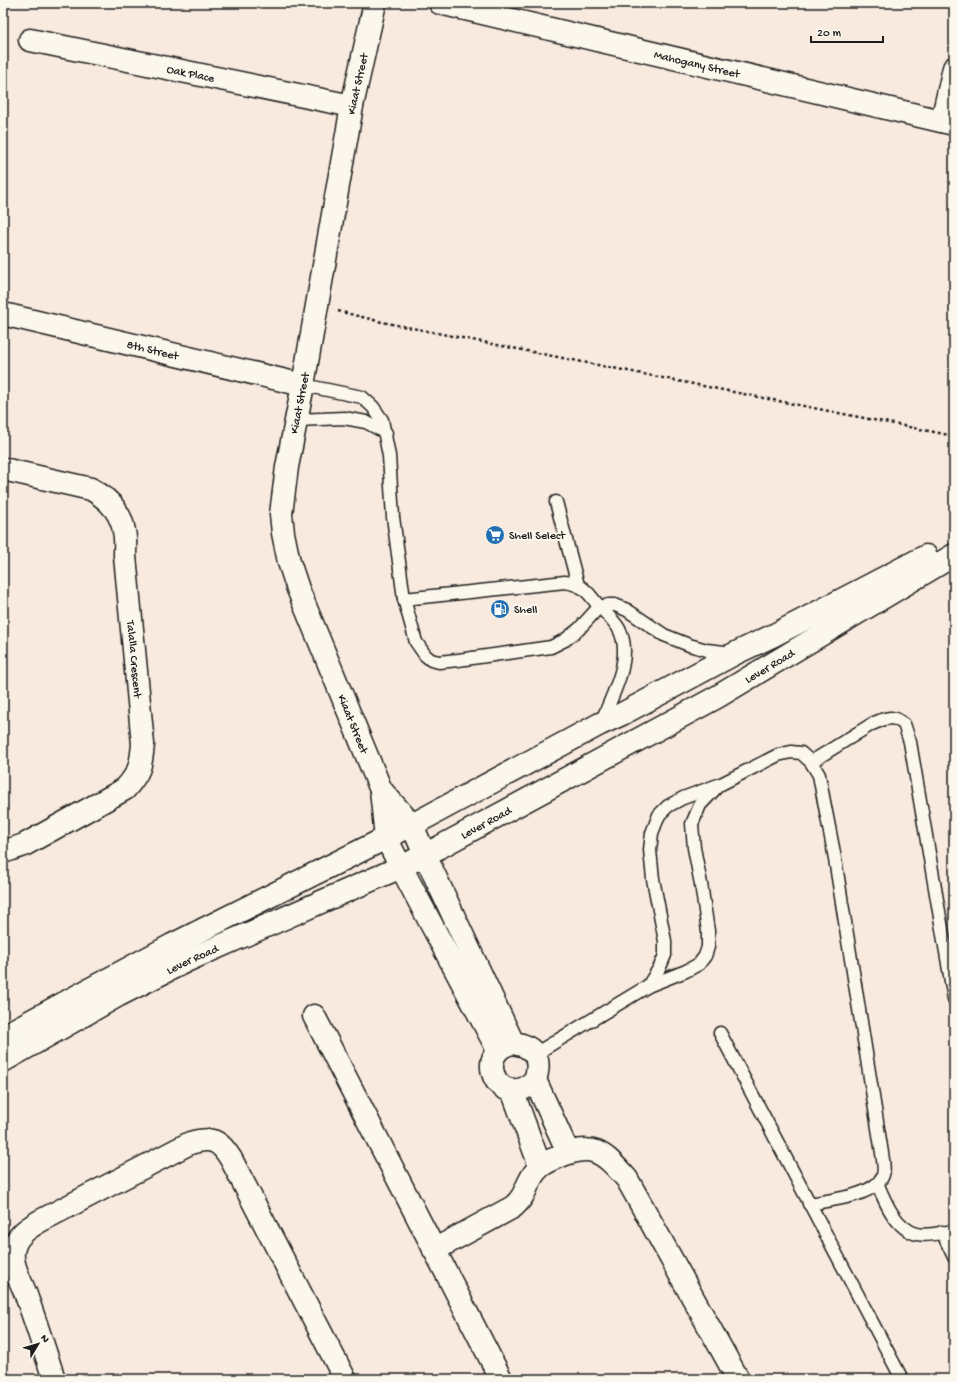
<svg xmlns="http://www.w3.org/2000/svg" width="957" height="1382" font-family="'Gochi Hand',sans-serif">
	<style>
		.lines { fill: none; stroke-linecap: round; stroke-linejoin: round }
		.service-casing { stroke: #1c1c1c; stroke-width: 15 }
		.minor-casing { stroke: #1c1c1c; stroke-width: 25 }
		.tertiary-casing { stroke: #1c1c1c; stroke-width: 25 }
		.secondary-casing { stroke: #1c1c1c; stroke-width: 25 }
		.path { stroke: #1c1c1c; stroke-width: 2.5; stroke-dasharray: 3 3; stroke-linecap: butt }
		.service { stroke: #fbf7ec; stroke-width: 12 }
		.minor { stroke: #fbf7ec; stroke-width: 22 }
		.tertiary { stroke: #fbf7ec; stroke-width: 22 }
		.secondary { stroke: #fbf7ec; stroke-width: 22 }
		.labels { text-anchor: middle; stroke-width: 4; stroke-linejoin: round; paint-order: stroke }
		.street-label { font-size: 12px; fill: #1c1c1c; stroke: #fbf7ec }
		.poi-label { font-size: 12px; fill: #1c1c1c; stroke: #fbf7ec; text-anchor: start }
	</style>
	<rect width="100%" height="100%" fill="#f9eadf"/>
	<filter id="ink" filterUnits="userSpaceOnUse"><feTurbulence type="fractalNoise" baseFrequency=".025" numOctaves="2"/><feDisplacementMap in="SourceGraphic" scale="8" xChannelSelector="R" yChannelSelector="G"/><feConvolveMatrix kernelMatrix="1 2 1 2 8 2 1 2 1" color-interpolation-filters="sRGB"/></filter>
	<g filter="url(#ink)">
		<g class="lines">
			<defs>
				<g id="service">
					<polyline points="303,385 362,397 373,407 382,420 389,456 393,517 404,599 416,642 425,655 431,660 439,662 458,660 551,647 565,640 579,629 599,607 609,605 615,605 627,610 664,635 689,645 707,650 733,653"/>
					<polyline points="297,420 344,418 366,422 386,433"/>
					<polyline points="556,502 578,585"/>
					<path d="M404 599 565 582C586 586 586 591 599 606 606 614 614 620 619 629 634 658 612 695 601 723"/>
					<polyline points="811,762 872,724 884,719 891,718 896,719 904,724 910,742 954,999"/>
					<path d="M648 986 660 967 665 955V941L653 879 650 850 652 833 659 815 668 806 683 798 721 784 778 755 791 752 801 753 811 762 819 775 822 791 834 853 882 1153C883 1160 885 1169 883 1175 875 1197 828 1200 809 1204"/>
					<polyline points="720,1033 902,1379"/>
					<polyline points="535,1054 648,986 686,971 699,964 705,956 708,947 708,931 701,884 694,848 692,824 700,805 717,787"/>
					<path d="M878 1185C885 1202 896 1229 917 1234 928 1237 943 1232 954 1231"/>
					<polyline points="942,1232 954,1257"/>
				</g>
				<g id="minor">
					<path id="s1" d="M440 3 954 124"/>
					<path id="s2" d="M30 40 352 106"/>
					<polyline points="942,121 954,68"/>
					<path id="s3" d="M303 385 352 106 375 3"/>
					<path id="s4" d="M3 469 91 489C107 498 121 512 124 531 126 539 125 548 125 556L143 744C141 766 140 772 125 789L24 845 3 852"/>
					<polyline points="425,855 513,1043"/>
					<polyline points="401,867 498,1050"/>
					<polyline points="314,1016 501,1379"/>
					<path d="M513 1043C535 1046 542 1059 535 1080 531 1083 527 1088 522 1089 492 1099 477 1050 513 1043Z"/>
					<polyline points="535,1080 568,1152"/>
					<polyline points="512,1090 540,1166"/>
					<path d="M434 1250 513 1207C528 1194 525 1184 536 1171 541 1164 549 1161 556 1158 593 1141 603 1152 627 1179L738 1379"/>
					<path d="M54 1379C45 1352 37 1325 27 1298 23 1284 11 1267 13 1252 15 1236 28 1228 40 1221L190 1143C211 1137 219 1139 231 1159L345 1379"/>
				</g>
				<g id="tertiary">
					<path id="s5" d="M3 314 303 385 287 467 281 514 283 533 289 562 298 589 381 790 386 838 401 867"/>
					<polyline points="381,790 412,825 425,855"/>
				</g>
				<g id="secondary">
					<polyline points="3,1036 172,945 412,825 600,724 622,714 736,653 774,635 926,556"/>
					<path id="s6" d="M3 1061 119 995 186 961 401 867 425 855 717 697 954 555"/>
				</g>
			</defs>
			<use href="#service" class="service-casing"/>
			<use href="#minor" class="minor-casing"/>
			<use href="#tertiary" class="tertiary-casing"/>
			<use href="#secondary" class="secondary-casing"/>
			<polyline class="path" points="338,311 382,322 954,436"/>
			<use href="#service" class="service"/>
			<use href="#minor" class="minor"/>
			<use href="#tertiary" class="tertiary"/>
			<use href="#secondary" class="secondary"/>
		</g>
	</g>
	<defs>
		<symbol id="supermarket-disc" viewBox="-11 -11 22 22"><circle r="9.5" fill="#1f6fb2" stroke="#fbf7ec"/><path d="M-6-5.5h2.5l.6 2H6L4.5 2H-2.5L-4.4-4H-6ZM-1.5 3.2a1.3 1.3 0 1 0 .1 0ZM3 3.2a1.3 1.3 0 1 0 .1 0Z" fill="#fff"/></symbol>
		<symbol id="fuel-disc" viewBox="-11 -11 22 22"><circle r="9.5" fill="#1f6fb2" stroke="#fbf7ec"/><path d="M-5.5-6h7V0h2V4h1.3V-2.5L3-4.5l.8-.8L6-3V5H2.5V1h-1V6h-7ZM-4.2-4.7v3.2H.2V-4.7Z" fill="#fff"/></symbol>
	</defs>
	<g fill-rule="evenodd">
		<use href="#supermarket-disc" x="484" y="524" width="22" height="22"/>
		<use href="#fuel-disc" x="489" y="598" width="22" height="22"/>
	</g>
	<g class="labels">
		<g class="street-label">
			<text dy="4" stroke="none"><textPath href="#s1" startOffset="264">Mahogany Street</textPath></text>
			<text dy="4" stroke="none"><textPath href="#s2" startOffset="164">Oak Place</textPath></text>
			<text dy="4" stroke="none"><textPath href="#s3" startOffset="306">Kiaat Street</textPath></text>
			<text dy="4" stroke="none"><textPath href="#s5" startOffset="154">8th Street</textPath></text>
			<text transform="translate(299 403) rotate(-79)" y="4">Kiaat Street</text>
			<text dy="4" stroke="none"><textPath href="#s4" startOffset="274">Talalla Crescent</textPath></text>
			<text dy="4" stroke="none"><textPath href="#s6" startOffset="863">Lever Road</textPath></text>
			<text dy="4" stroke="none"><textPath href="#s5" startOffset="662">Kiaat Street</textPath></text>
			<text dy="4" stroke="none"><textPath href="#s6" startOffset="539">Lever Road</textPath></text>
			<text dy="4" stroke="none"><textPath href="#s6" startOffset="215">Lever Road</textPath></text>
		</g>
		<g class="poi-label">
			<text x="509" y="539">Shell Select</text>
			<text x="514" y="613">Shell</text>
		</g>
	</g>
	<rect width="957" height="1382" fill="none" stroke="#fbf7ec" stroke-width="16"/>
	<rect x="8" y="8" width="941" height="1366" fill="none" stroke="#1c1c1c" stroke-width="1.5" filter="url(#ink)"/>
	<g transform="translate(38 1344) rotate(52)" stroke="#fbf7ec" stroke-width="3" paint-order="stroke">
	<path d="M0-3L7 15L0 10L-7 15Z" fill="#1c1c1c"/>
	<text y="-6" font-size="11" font-weight="bold" text-anchor="middle" fill="#1c1c1c">N</text>
	</g>
	<path d="M811 36v6h72v-6" fill="none" stroke="#1c1c1c" stroke-width="2"/>
	<text x="817" y="36" font-size="12" fill="#1c1c1c" stroke="#fbf7ec" stroke-width="3" paint-order="stroke">20 m</text>
</svg>
